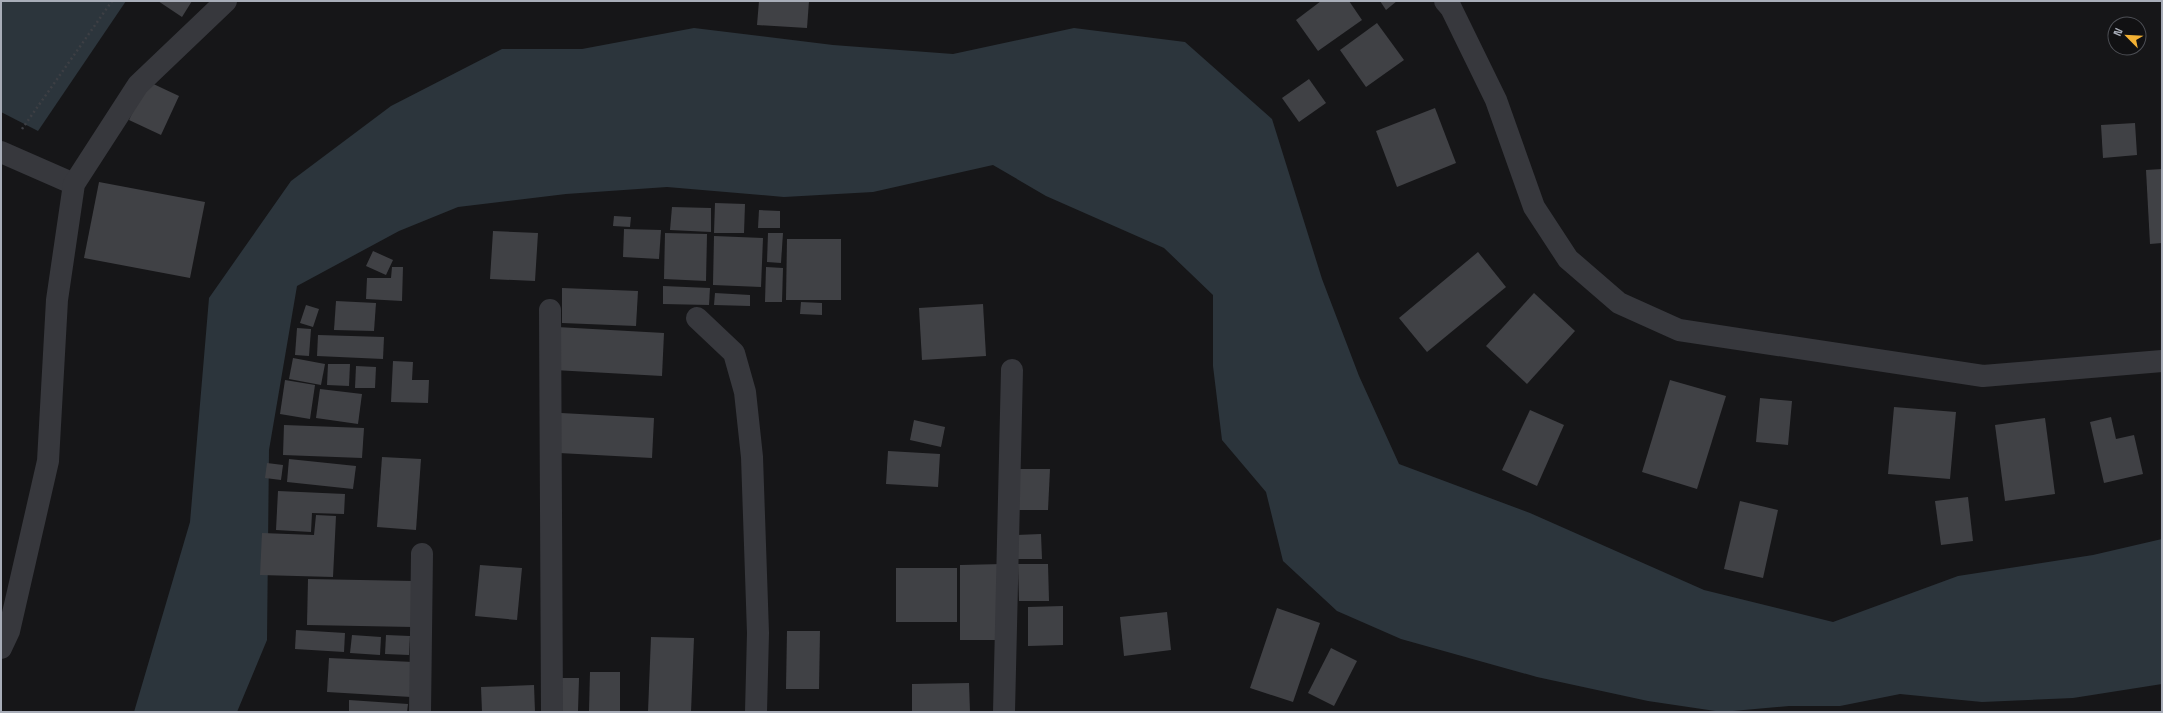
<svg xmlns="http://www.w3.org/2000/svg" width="2163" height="713" font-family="'Space Grotesk',sans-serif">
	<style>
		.water { fill: #2c353c }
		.building { fill: #404145 }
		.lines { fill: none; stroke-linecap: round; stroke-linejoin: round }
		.path { stroke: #3d3f44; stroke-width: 2.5; stroke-dasharray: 2 3; stroke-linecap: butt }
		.minor { stroke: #37383d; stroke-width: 22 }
	</style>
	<rect width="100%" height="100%" fill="#161618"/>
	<g class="water">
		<polygon points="1,1 126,1 38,131 1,112"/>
		<polygon points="694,28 833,45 953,54 1074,28 1185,42 1272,119 1322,279 1359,376 1399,464 1530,513 1704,590 1833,622 1958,576 2093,555 2162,539 2162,684 2073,698 1982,702 1900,694 1840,706 1789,706 1722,712 1648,701 1537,677 1401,639 1337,611 1283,561 1266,492 1222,440 1213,366 1213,295 1164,248 1046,196 993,165 873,192 784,197 667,187 566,194 458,207 399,231 297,286 269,450 267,640 237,712 134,712 190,522 209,298 291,181 391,106 502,49 582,49"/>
	</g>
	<g class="building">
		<polygon points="158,1 192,1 182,17"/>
		<polygon points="759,1 809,1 807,28 757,25"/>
		<polygon points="1321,1 1349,1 1362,20 1318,51 1296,20"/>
		<polygon points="1380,1 1397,1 1386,10"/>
		<polygon points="1377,23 1404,60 1366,87 1340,50"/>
		<polygon points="1309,79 1326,103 1299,122 1282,98"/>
		<polygon points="147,81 179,96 161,135 129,120"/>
		<polygon points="1435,108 1456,163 1397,187 1376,131"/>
		<polygon points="2135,123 2137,155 2103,158 2101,125"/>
		<polygon points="2162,169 2162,243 2150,244 2146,170"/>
		<polygon points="99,182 205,202 190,278 84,258"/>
		<polygon points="715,203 745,204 744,233 714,233"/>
		<polygon points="672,207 711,208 711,232 670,230"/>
		<polygon points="759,210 780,211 780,228 758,228"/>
		<polygon points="614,216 631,217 630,227 613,226"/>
		<polygon points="624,229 661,230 659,259 623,257"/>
		<polygon points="493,231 538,233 535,281 490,279"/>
		<polygon points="665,233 707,234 706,281 664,279"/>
		<polygon points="768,233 783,233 781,263 767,262"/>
		<polygon points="714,236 763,238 761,287 713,285"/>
		<polygon points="787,239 841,239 841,300 786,300"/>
		<polygon points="373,251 393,260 386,275 366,266"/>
		<polygon points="1478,252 1506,287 1427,352 1399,318"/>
		<polygon points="392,267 403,267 402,301 366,299 367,278 391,278"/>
		<polygon points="766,267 783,268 782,302 765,302"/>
		<polygon points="663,286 710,288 709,305 663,304"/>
		<polygon points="562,288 638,291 636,326 562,323"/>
		<polygon points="715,293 750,295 750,306 714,305"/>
		<polygon points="1534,293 1575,331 1527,384 1486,346"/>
		<polygon points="336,301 376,303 374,331 334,330"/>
		<polygon points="801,302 822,303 822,315 800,314"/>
		<polygon points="983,304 986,356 922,360 919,308"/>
		<polygon points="306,305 319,309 313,327 300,323"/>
		<polygon points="557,327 664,333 662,376 554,370"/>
		<polygon points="297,328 311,329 309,356 295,355"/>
		<polygon points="318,335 384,337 383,359 317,356"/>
		<polygon points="293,358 325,364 321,385 289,379"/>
		<polygon points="393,361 413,362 412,380 429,380 428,403 391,402"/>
		<polygon points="328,364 350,364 349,386 327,385"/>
		<polygon points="356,366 376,367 375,388 355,388"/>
		<polygon points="285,380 315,385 310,419 280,414"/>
		<polygon points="1670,380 1726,396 1697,489 1642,472"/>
		<polygon points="320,389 362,394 358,424 316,418"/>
		<polygon points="1760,398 1792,401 1788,445 1756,442"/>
		<polygon points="1894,407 1956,412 1950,479 1888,474"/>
		<polygon points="1530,410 1564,425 1537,486 1502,470"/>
		<polygon points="561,413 654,418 652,458 559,453"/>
		<polygon points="2111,417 2116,439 2134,435 2143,474 2104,483 2090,422"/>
		<polygon points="2045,418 2055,494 2005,501 1995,425"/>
		<polygon points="914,420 945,427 941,447 910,440"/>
		<polygon points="284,425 364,428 362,458 283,455"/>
		<polygon points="888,451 940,454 938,487 886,484"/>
		<polygon points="382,457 421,459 416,530 377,527"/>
		<polygon points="289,459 356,466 353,489 287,482"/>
		<polygon points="267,463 283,465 281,480 265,478"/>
		<polygon points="1015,469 1050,469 1048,510 1013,510"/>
		<polygon points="278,491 345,494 344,514 312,513 311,532 276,530"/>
		<polygon points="1968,497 1973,541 1941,545 1935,501"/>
		<polygon points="1740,501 1778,510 1763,578 1724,569"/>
		<polygon points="316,515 336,516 333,577 260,575 262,533 314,535"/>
		<polygon points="1041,534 1042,559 1014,559 1013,535"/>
		<polygon points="1003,564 1004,640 960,640 960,565"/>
		<polygon points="1018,564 1048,564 1049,601 1019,601"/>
		<polygon points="480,565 522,568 517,620 475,616"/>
		<rect x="896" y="568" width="61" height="54"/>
		<polygon points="308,579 414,581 413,627 307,625"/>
		<polygon points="1063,606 1063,645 1028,646 1028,607"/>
		<polygon points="1277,608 1320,623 1293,702 1250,688"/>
		<polygon points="1167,612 1171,650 1124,656 1120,617"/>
		<polygon points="296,630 345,633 344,652 295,649"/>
		<polygon points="787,631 820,631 819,689 786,689"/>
		<polygon points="352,635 381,637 380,655 350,653"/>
		<polygon points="386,635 410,636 409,655 385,654"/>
		<polygon points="651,637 694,638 691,712 648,712"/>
		<polygon points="1331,648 1357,661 1334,706 1308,693"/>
		<polygon points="329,658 413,662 411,697 327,692"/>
		<polygon points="590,672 620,672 620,711 589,711"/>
		<polygon points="555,678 579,678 578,711 556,711"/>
		<polygon points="969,683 970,712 912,712 912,684"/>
		<polygon points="534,685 535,712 482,712 481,687"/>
		<polygon points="349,700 408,704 407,712 349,712"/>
	</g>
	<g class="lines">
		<polyline class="path" points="22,129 112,1"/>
		<g class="minor">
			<polyline points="1445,1 1451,8 1496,100 1534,207 1568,259 1619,303 1679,330 1983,376 2162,361"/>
			<polyline points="1,152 74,184"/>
			<polyline points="550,310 552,712"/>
			<polyline points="697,318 734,353 745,392 752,457 758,633 756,712"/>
			<polyline points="1,648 9,631 48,461 57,300 74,184 138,85 226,1"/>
			<polyline points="420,712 422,554"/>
			<polyline points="1004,712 1012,370"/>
		</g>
	</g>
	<rect width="2163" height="713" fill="none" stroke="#a8adb8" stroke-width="4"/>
	<g transform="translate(2127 36) rotate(294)"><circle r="19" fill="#111113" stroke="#4d4f55"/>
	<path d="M0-3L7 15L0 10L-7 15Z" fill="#f2b134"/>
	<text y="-6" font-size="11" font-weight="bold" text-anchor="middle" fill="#a8adb8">N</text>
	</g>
</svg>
